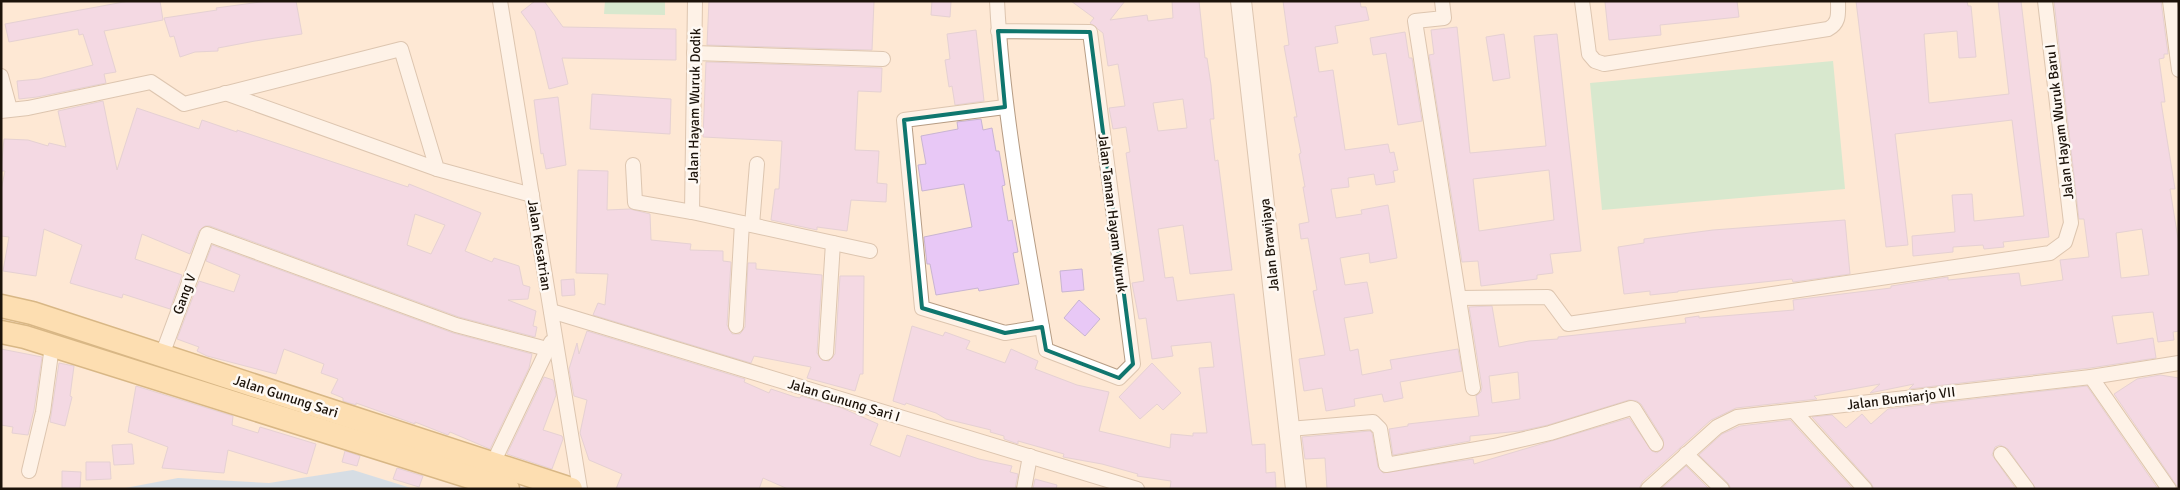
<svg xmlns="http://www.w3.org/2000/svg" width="2180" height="490" font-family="Signika,sans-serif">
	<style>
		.green { fill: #abe8c8 }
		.water { fill: #a7d1f8 }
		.building { fill: #e8c8f6; stroke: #c9b5d2; fill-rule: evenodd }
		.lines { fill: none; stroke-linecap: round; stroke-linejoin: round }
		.street-casing { stroke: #b69c84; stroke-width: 16 }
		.secondary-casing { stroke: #b69c84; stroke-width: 22 }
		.primary-casing { stroke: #ac7c27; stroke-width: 25 }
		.street { stroke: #fff; stroke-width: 14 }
		.secondary { stroke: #fff; stroke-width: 20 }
		.primary { stroke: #fcd387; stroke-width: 22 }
		.marked { fill: none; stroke: #0f766e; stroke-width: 4; stroke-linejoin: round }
		.labels { text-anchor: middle; stroke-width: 5; stroke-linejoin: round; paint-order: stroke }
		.street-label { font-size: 14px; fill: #1c130a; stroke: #fef9f4 }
	</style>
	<rect width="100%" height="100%" fill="#fee8d4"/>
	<g class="green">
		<polygon points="605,1 665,1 665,15 604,14"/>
		<polygon points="1833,61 1845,189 1602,210 1590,83"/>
	</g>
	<polygon class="water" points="353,470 414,489 120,489 178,478 269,483"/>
	<g class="building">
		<polygon points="129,1 160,1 163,20 104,31 116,72 104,74 106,83 37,97 19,99 17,81 39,79 93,65 83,34 79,35 78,29 9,42 5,24"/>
		<polygon points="268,1 296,1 302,34 255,41 218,48 218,51 195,52 180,57 174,36 170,37 164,18 217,10 216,8"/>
		<polygon points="535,1 544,1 563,27 676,29 676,60 562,58 568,84 549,89 535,31 521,12"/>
		<polygon points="709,1 874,1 872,50 707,45"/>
		<polygon points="932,1 951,1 950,17 931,15"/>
		<path d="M1071 1H1125L1110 20 1147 15 1148 21 1173 18 1172 1H1199L1205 58H1207L1211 85 1214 119H1210L1215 161 1218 160 1232 270 1190 274 1183 225 1158 229 1165 278 1173 277 1177 301 1234 294 1252 445 1265 444 1266 473 1275 472 1276 488 1170 489 1171 481 1137 476 1138 474 1102 464 1063 457 1064 454 1018 441V444L1004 439V436L990 432 991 430 946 419 936 413 906 403 905 405 893 401 912 326 943 336 945 332 970 341 966 349 1005 363 1011 349 1038 361 1035 369 1077 385 1109 392 1099 431 1170 448 1171 434 1193 436V433H1207L1199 368 1214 367 1211 342 1171 346 1173 356 1152 359 1146 318 1139 319 1132 283 1144 281 1126 153 1130 152 1126 127 1113 129 1109 108 1125 106 1118 64 1108 66 1103 33 1090 23 1094 18ZM1183 99 1187 128 1158 131 1153 103Z"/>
		<polygon points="1283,1 1360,1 1361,7 1366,7 1369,20 1335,26 1338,43 1315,47 1319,72 1333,70 1345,150 1388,144 1390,153 1394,152 1398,170 1393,171 1395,182 1376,185 1374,174 1348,178 1349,187 1331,189 1336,218 1362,214 1361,210 1388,205 1397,258 1370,263 1369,253 1340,258 1345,285 1367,282 1373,313 1344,318 1350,351 1358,349 1362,375 1392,369 1390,360 1458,349 1462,371 1400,382 1403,398 1384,402 1382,394 1354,399 1355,406 1326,411 1322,388 1304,391 1299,359 1325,355 1313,291 1317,290 1308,238 1301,239 1299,224 1309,222 1303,187 1305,187 1299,154 1301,153 1294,117 1297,117 1284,46 1289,45"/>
		<polygon points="1615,1 1737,1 1739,17 1660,25 1661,35 1609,40 1605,2"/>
		<polygon points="1856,1 1967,1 1968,6 1971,6 1976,57 1959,58 1957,31 1924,34 1929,103 2009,94 1998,1 2021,1 2049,237 2003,242 2004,247 1984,249 1983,245 1953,247 1953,252 1913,256 1912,236 1955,232 1952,195 1972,194 1974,221 2024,216 2012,120 1895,134 1908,245 1886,247"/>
		<path d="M2054 1H2161L2168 54H2164V58L2159 59 2165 102H2161L2175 189H2170L2179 245V331L2173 332 2174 340 2158 342 2153 312 2112 316 2117 344 2153 338 2156 358 2090 368 1909 389 1914 384 1870 393 1880 384 1814 396 1817 399 1736 408 1711 420 1642 482 1639 489H1327L1325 458 1305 459 1302 437 1370 431 1372 433 1378 467 1383 473 1473 459 1474 464 1629 418 1652 451 1657 453 1663 448V439L1641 404 1637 401 1629 400 1548 425 1520 431 1470 436V441L1393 455 1389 429 1408 426V424L1479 416 1476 396 1481 392 1482 387 1469 307 1492 306 1499 347 1529 341 1558 339V337L1686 323 1685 318 1699 316V318L1794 310 1793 300 1891 288V286L1948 277V280L2019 273 2021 286 2063 280 2060 260 2089 257 2084 219H2079ZM2142 229 2149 275 2121 278 2116 233ZM1518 372 1520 399 1492 403 1489 376Z"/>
		<path d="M1457 27 1470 153 1546 146 1534 36 1557 34 1581 251 1550 254 1553 273 1537 275V279L1481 286 1478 261 1462 262 1429 55 1434 54 1431 30ZM1549 170 1554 220 1479 231 1473 179Z"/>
		<polygon points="976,30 984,101 955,105 952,86 949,87 945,60 950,59 947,34"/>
		<polygon points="1405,32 1409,58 1412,58 1422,121 1398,125 1386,53 1373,55 1370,38"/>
		<polygon points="1504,34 1510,78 1493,81 1486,37"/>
		<polygon points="706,62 882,68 881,92 858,91 855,150 879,151 877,183 887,184 886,202 851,200 847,231 817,227 817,230 771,220 775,189 779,189 782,141 703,137"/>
		<polygon points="592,94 671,99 670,134 590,129"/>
		<polygon points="558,97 566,165 546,169 543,153 541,154 534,100"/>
		<path d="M103 101 117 170 137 108 199 129 202 120 237 132V130L408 187 409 184 481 213 465 251 492 262 494 258 519 266 523 285 530 287 528 299 508 300 536 311 533 326 537 327 535 337 459 317 210 226H205L199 231 190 254 142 234 135 259 182 275 170 309 123 294 122 298 70 283 82 245 44 229 36 276 3 271 9 237 1 236V190L5 171H1L4 139 28 140 48 146 49 143 66 147 58 111ZM415 214 445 225 431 254 407 245Z"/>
		<polygon points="981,119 983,130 992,128 996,151 999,151 1005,185 1002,186 1008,221 1012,220 1018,252 1013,253 1019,284 979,291 978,288 936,295 930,264 927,264 924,237 972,227 964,184 922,191 918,165 926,164 921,136 958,129 957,122"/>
		<polygon points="578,170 608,171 607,210 630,209 650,214 651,240 691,244 690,250 723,251 723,261 731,262 727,325 732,334 740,334 745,327 748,263 756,263 756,269 822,275 817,353 822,360 829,361 835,354 840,276 864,276 863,374 860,374 855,391 807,378 811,367 754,356 751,363 593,315 598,303 605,305 608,274 576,273"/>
		<polygon points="1845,220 1850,274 1793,282 1792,279 1678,291 1678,292 1650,295 1650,291 1624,294 1618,247 1644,243 1644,239 1713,230"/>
		<polygon points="212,245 453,333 532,354 529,368 490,449 450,432 448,435 415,422 415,424 356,403 356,405 343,401 343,398 331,393 338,379 321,373 324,364 284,349 276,374 207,356 197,351 199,347 177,339 199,281 234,292 240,275 206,261"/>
		<polygon points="1082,269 1084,290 1062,292 1060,271"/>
		<polygon points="574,279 575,295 562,296 561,280"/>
		<polygon points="1079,300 1100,319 1085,336 1064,318"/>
		<polygon points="587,331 745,379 744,382 769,393 771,389 795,397 800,398 801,396 842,408 878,424 870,445 900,457 907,435 979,459 1012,466 1010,472 1018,474 1015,489 788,489 763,478 759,489 616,489 622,474 589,460 580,433 587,400 574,396 569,369 577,343 579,354"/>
		<polygon points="1,349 42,357 34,410 28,435 12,433 13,427 1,425"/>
		<polygon points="59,363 74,366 70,396 72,397 65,426 50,422"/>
		<polygon points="1152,363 1181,393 1163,410 1157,404 1140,419 1119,397"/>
		<polygon points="2160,375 2179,378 2179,489 2114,394 2137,379"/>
		<polygon points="544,377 553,380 556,395 543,430 562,436 563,439 552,469 507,454"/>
		<polygon points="136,386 233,416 232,425 258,433 260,427 316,444 307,474 228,450 224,473 162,468 168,447 128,432"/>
		<polygon points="2087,386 2158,489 2036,489 2008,449 2000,445 1995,447 1992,455 2016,489 1874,489 1871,483 1812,417 1832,415 1846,428 1862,414 1871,424 1888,409"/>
		<polygon points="1790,420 1853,489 1731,489 1728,483 1699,455 1722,434 1740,426"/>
		<polygon points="132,444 134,464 114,465 112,445"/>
		<polygon points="345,451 360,456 357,466 342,462"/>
		<polygon points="86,462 110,462 111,479 86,480"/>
		<polygon points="1686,466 1709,489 1661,489"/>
		<polygon points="397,468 423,476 419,487 393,479"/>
		<polygon points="62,471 81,472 80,489 62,488"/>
		<polygon points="1035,479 1057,485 1056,489 1033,489"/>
	</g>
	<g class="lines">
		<defs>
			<g id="street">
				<polyline points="500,1 580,489"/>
				<path d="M997 1C1003 118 1026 234 1046 350L1119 378 1133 364 1090 32 998 31"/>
				<polyline points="1442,1 1444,18 1415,21 1473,388"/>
				<path d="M1582 1 1589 54 1595 61 1604 64 1828 29C1840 23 1838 13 1838 1"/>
				<polyline points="2170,1 2179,70"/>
				<polyline points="694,53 883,59"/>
				<polyline points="1,76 10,109"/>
				<polyline points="225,93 437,169"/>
				<polyline points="1005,107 904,120 922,308 1005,333 1042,327"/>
				<polyline points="1,111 28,108 151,82 184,104 401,49 437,169 532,195"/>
				<polyline points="633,165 635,202 692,212 870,251"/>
				<polyline points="692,212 695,1"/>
				<polyline points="752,225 757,164"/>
				<polyline points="1459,298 1548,297 1568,324 2050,253 2065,242 2071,223 2045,1"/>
				<polyline points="551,311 1137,489"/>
				<polyline points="736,326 742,223"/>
				<polyline points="826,353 833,243"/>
				<polyline points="162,355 207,234 456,325 547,349"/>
				<polyline points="2091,377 2169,489"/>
				<polyline points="1794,411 1865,489"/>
				<polyline points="1289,429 1373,422 1380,429 1386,465 1494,446 1550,433 1631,408 1634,409 1656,444"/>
				<polyline points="1686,454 1722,489"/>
				<polyline points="2001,454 2027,489"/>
				<polyline points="493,463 551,342"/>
				<polyline points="29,471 43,412 52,346"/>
				<polyline points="1024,489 1030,456"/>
				<polyline points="1648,489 1717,427 1737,417 2091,377 2179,363"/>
			</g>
			<polyline id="secondary" points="1241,1 1296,489"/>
			<g id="primary">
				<polyline points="1,306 32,313 571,489"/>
				<polyline points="1,332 25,337 508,489"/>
			</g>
		</defs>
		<use href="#street" class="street-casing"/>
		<use href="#secondary" class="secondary-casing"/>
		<use href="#primary" class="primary-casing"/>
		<use href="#street" class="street"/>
		<use href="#secondary" class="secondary"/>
		<use href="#primary" class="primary"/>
	</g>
	<path d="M0 0H2180V490H0ZM998 31 1090 32 1133 364 1119 378 1046 350 1042 327 1005 333 922 308 904 120 1005 107Z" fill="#fee8d4" fill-opacity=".55" fill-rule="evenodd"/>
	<path class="marked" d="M998 31 1090 32 1133 364 1119 378 1046 350 1042 327 1005 333 922 308 904 120 1005 107Z"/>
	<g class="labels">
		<g class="street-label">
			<text transform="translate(694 106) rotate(-89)" y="5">Jalan Hayam Wuruk Dodik</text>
			<text transform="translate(2059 122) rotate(-97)" y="5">Jalan Hayam Wuruk Baru I</text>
			<text transform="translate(1113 213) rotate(83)" y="5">Jalan Taman Hayam Wuruk</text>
			<text transform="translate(540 245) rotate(81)" y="5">Jalan Kesatrian</text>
			<text transform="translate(1269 245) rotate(-96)" y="5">Jalan Brawijaya</text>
			<text transform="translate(184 294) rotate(-70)" y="5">Gang V</text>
			<text transform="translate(286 396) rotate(18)" y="5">Jalan Gunung Sari</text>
			<text transform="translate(1901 398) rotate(-7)" y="5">Jalan Bumiarjo VII</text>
			<text transform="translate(844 400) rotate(17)" y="5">Jalan Gunung Sari I</text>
		</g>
	</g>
	<rect width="2180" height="490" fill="none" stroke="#1c130a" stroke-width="5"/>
</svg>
